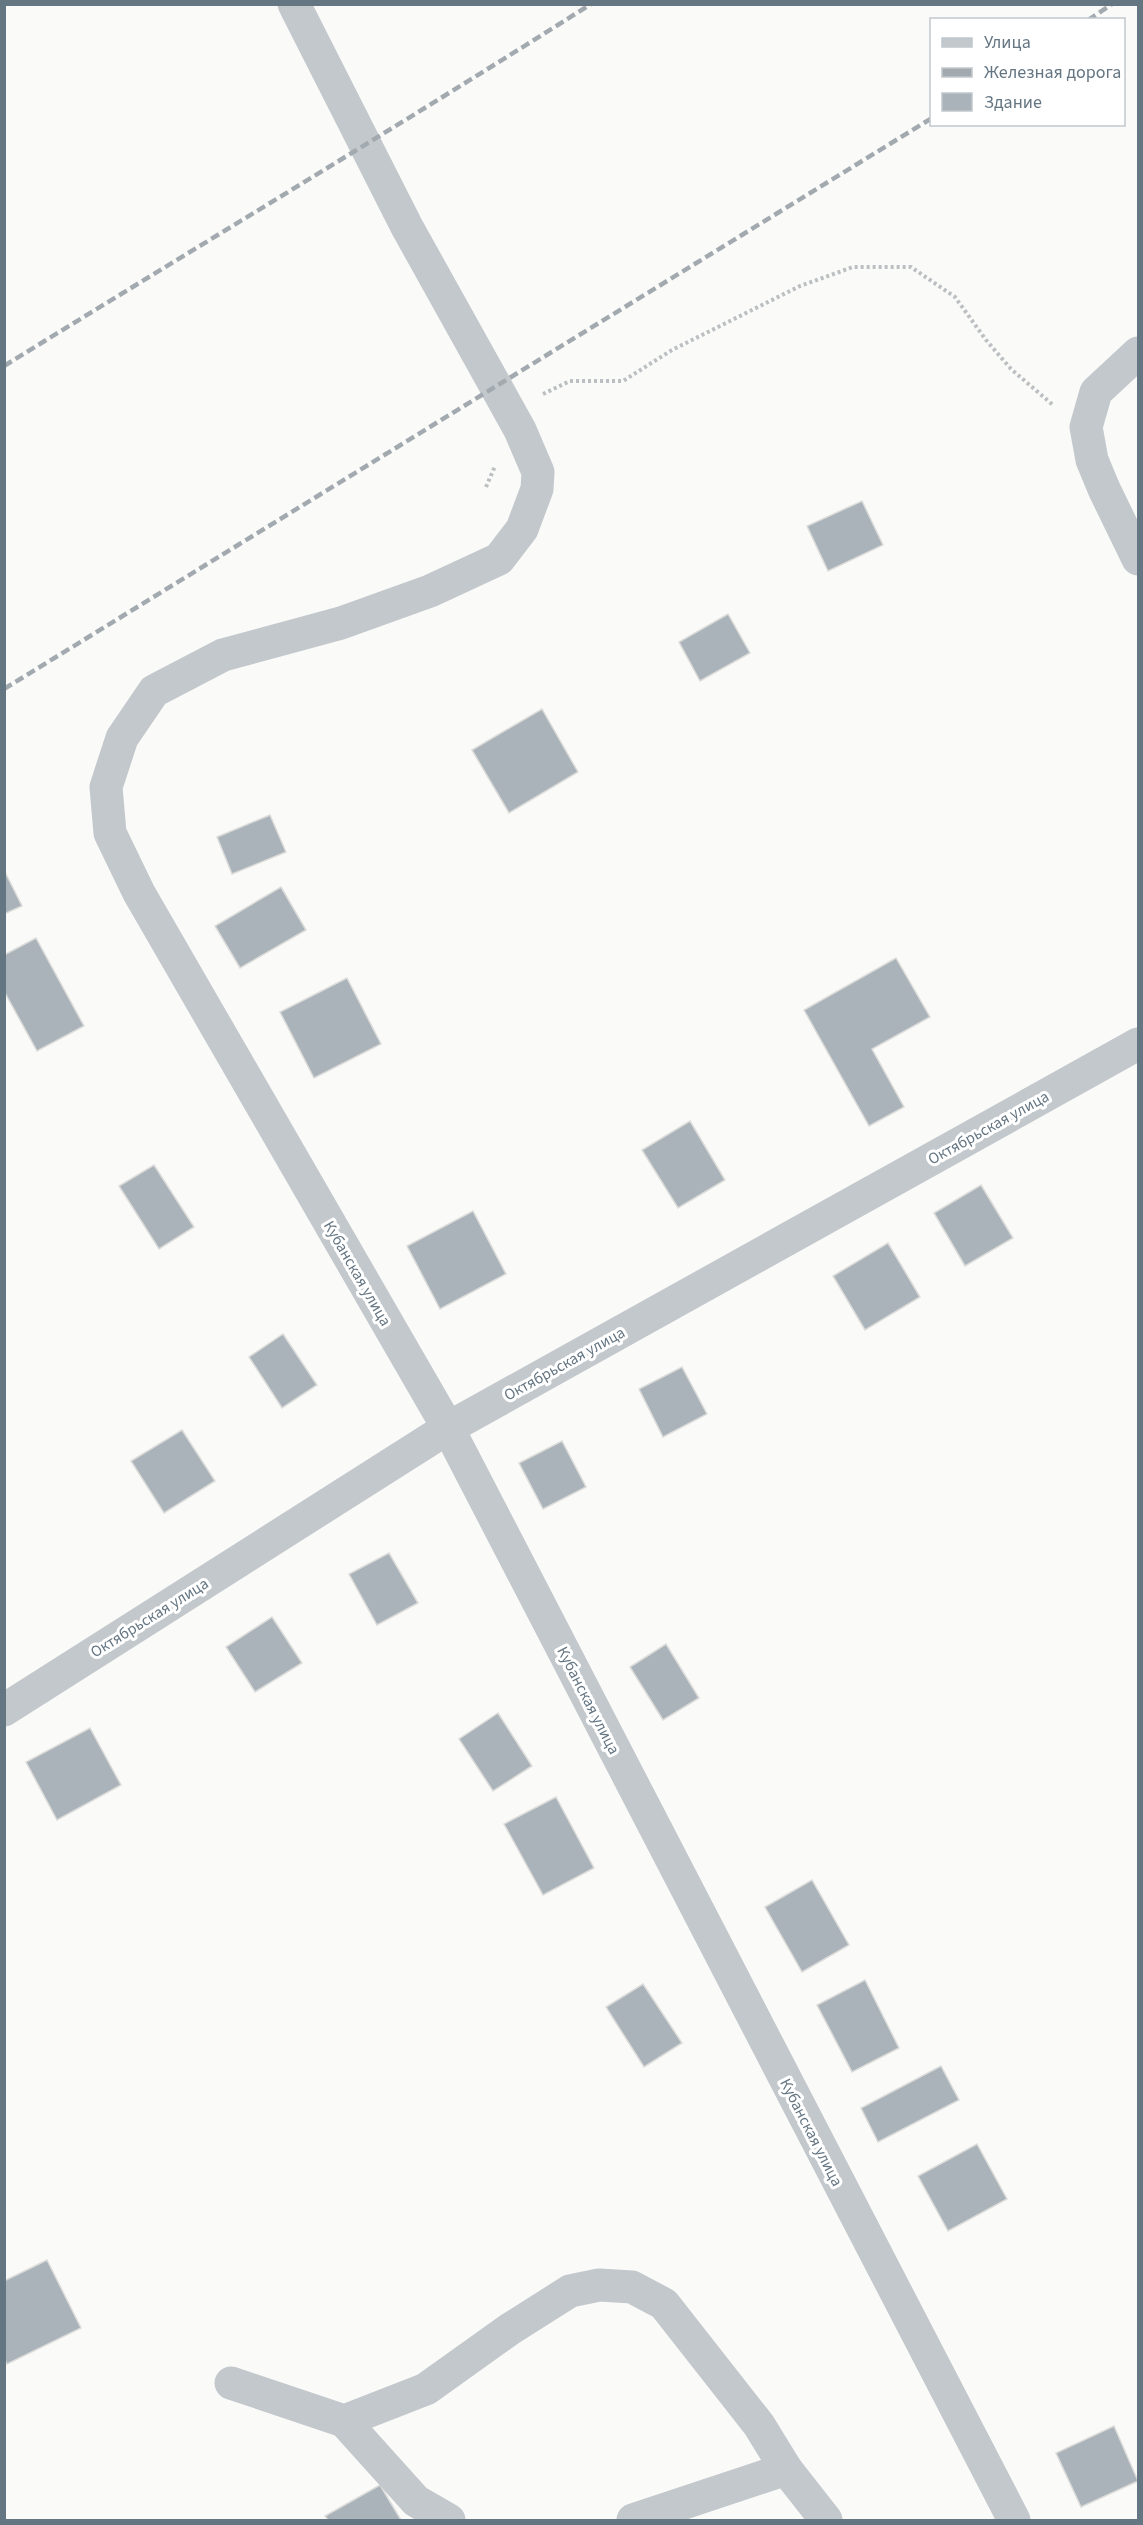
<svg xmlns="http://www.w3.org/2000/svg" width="1143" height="2525" font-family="'Source Sans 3',sans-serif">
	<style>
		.building { fill: #aab3b9; stroke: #dcdcda; stroke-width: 1.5 }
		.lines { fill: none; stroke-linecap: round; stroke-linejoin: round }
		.path { stroke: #bbbfc2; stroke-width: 4; stroke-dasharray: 3 3; stroke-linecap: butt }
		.minor { stroke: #c3c8cc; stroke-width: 33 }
		.rail { stroke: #a2aab0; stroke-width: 4.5; stroke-dasharray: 9 4.5; stroke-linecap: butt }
		.labels { text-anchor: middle; stroke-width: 6; stroke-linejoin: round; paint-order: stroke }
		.street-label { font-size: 16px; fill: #657683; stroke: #fff }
	</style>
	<rect width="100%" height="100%" fill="#fafaf8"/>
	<g class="building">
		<polygon points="862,501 883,545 828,571 807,526"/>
		<polygon points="728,614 750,653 700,681 679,642"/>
		<polygon points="542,709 578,772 509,813 472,750"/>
		<polygon points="270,815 286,852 232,874 217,837"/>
		<polygon points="4,870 22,906 4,914"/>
		<polygon points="281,887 306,930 240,968 215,926"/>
		<polygon points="36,938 84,1026 37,1051 4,991 4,955"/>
		<polygon points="896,958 930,1017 872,1049 904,1107 869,1126 804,1010"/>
		<polygon points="347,978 381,1044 314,1078 280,1012"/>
		<polygon points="690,1121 725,1180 678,1208 642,1150"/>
		<polygon points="154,1165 194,1227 159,1249 119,1186"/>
		<polygon points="981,1185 1013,1238 965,1266 934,1213"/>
		<polygon points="473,1211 506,1274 440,1309 407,1246"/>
		<polygon points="888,1243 920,1297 865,1330 833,1276"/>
		<polygon points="283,1334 317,1385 282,1408 249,1357"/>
		<polygon points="682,1367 707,1414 663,1437 639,1389"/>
		<polygon points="182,1430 215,1481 164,1513 131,1461"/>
		<polygon points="562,1441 586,1487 543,1509 519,1463"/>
		<polygon points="389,1553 418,1603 377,1625 349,1574"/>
		<polygon points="272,1617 302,1663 255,1692 226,1647"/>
		<polygon points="666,1644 699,1698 663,1720 630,1667"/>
		<polygon points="498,1713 532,1766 493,1791 459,1739"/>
		<polygon points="90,1728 121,1785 57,1820 26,1762"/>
		<polygon points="556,1797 594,1868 543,1895 504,1824"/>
		<polygon points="812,1880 849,1945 802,1972 765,1907"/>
		<polygon points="865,1980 899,2048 852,2072 817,2005"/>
		<polygon points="643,1984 682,2043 644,2067 606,2007"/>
		<polygon points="941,2066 959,2100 878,2142 861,2108"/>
		<polygon points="977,2144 1007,2199 948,2231 918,2176"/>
		<polygon points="47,2260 81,2328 7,2364 4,2358 4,2281"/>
		<polygon points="1114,2426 1138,2481 1081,2507 1056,2453"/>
		<polygon points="380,2485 401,2520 328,2520 325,2516"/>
	</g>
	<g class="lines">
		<g class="path">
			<polyline points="543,394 570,381 623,381 672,350 800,286 853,267 911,267 955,297 986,340 1011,369 1053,405"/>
			<polyline points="486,487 495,466"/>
		</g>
		<g class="minor">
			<polyline points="294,4 407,227 520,430 538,472 537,489 522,529 499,559 430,591 341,623 223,655 154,691 122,738 106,787 110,833 139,893 448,1428 1014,2520"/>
			<polyline points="1138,353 1096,392 1086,427 1092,460 1104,489 1138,559"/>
			<polyline points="4,1710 448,1428 1138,1044"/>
			<polyline points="231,2383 344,2421 426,2389 510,2329 570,2291 599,2285 632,2287 664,2304 759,2425 786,2469 826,2520"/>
			<polyline points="344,2421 416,2501 449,2520"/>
			<polyline points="633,2520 786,2469"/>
		</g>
		<g class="rail">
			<polyline points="1088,20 1112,4"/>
			<path d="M4 366C200 245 397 127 591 4"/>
			<polyline points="4,689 932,118"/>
		</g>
	</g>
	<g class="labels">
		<g class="street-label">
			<text transform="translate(988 1127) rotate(-29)" y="6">Октябрьская улица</text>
			<text transform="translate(358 1273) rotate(60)" y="6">Кубанская улица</text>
			<text transform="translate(564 1363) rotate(-29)" y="6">Октябрьская улица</text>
			<text transform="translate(149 1617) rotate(-32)" y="6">Октябрьская улица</text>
			<text transform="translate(589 1700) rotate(63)" y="6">Кубанская улица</text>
			<text transform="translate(812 2132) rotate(63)" y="6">Кубанская улица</text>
		</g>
	</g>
	<rect width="1143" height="2525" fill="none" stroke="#657683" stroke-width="12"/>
	<rect x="930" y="18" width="195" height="108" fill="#ffffff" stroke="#c1c8cd" stroke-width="1.5"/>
	<rect x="942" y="38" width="30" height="9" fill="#c3c8cc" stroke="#c1c8cd" stroke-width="1.5"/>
	<text x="984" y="48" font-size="18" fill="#657683">Улица</text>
	<rect x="942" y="68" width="30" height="9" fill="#a2aab0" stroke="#c1c8cd" stroke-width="1.5"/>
	<text x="984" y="78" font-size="18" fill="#657683">Железная дорога</text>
	<rect x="942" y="93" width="30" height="18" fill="#aab3b9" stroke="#c1c8cd" stroke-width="1.5"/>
	<text x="984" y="108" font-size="18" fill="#657683">Здание</text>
</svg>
